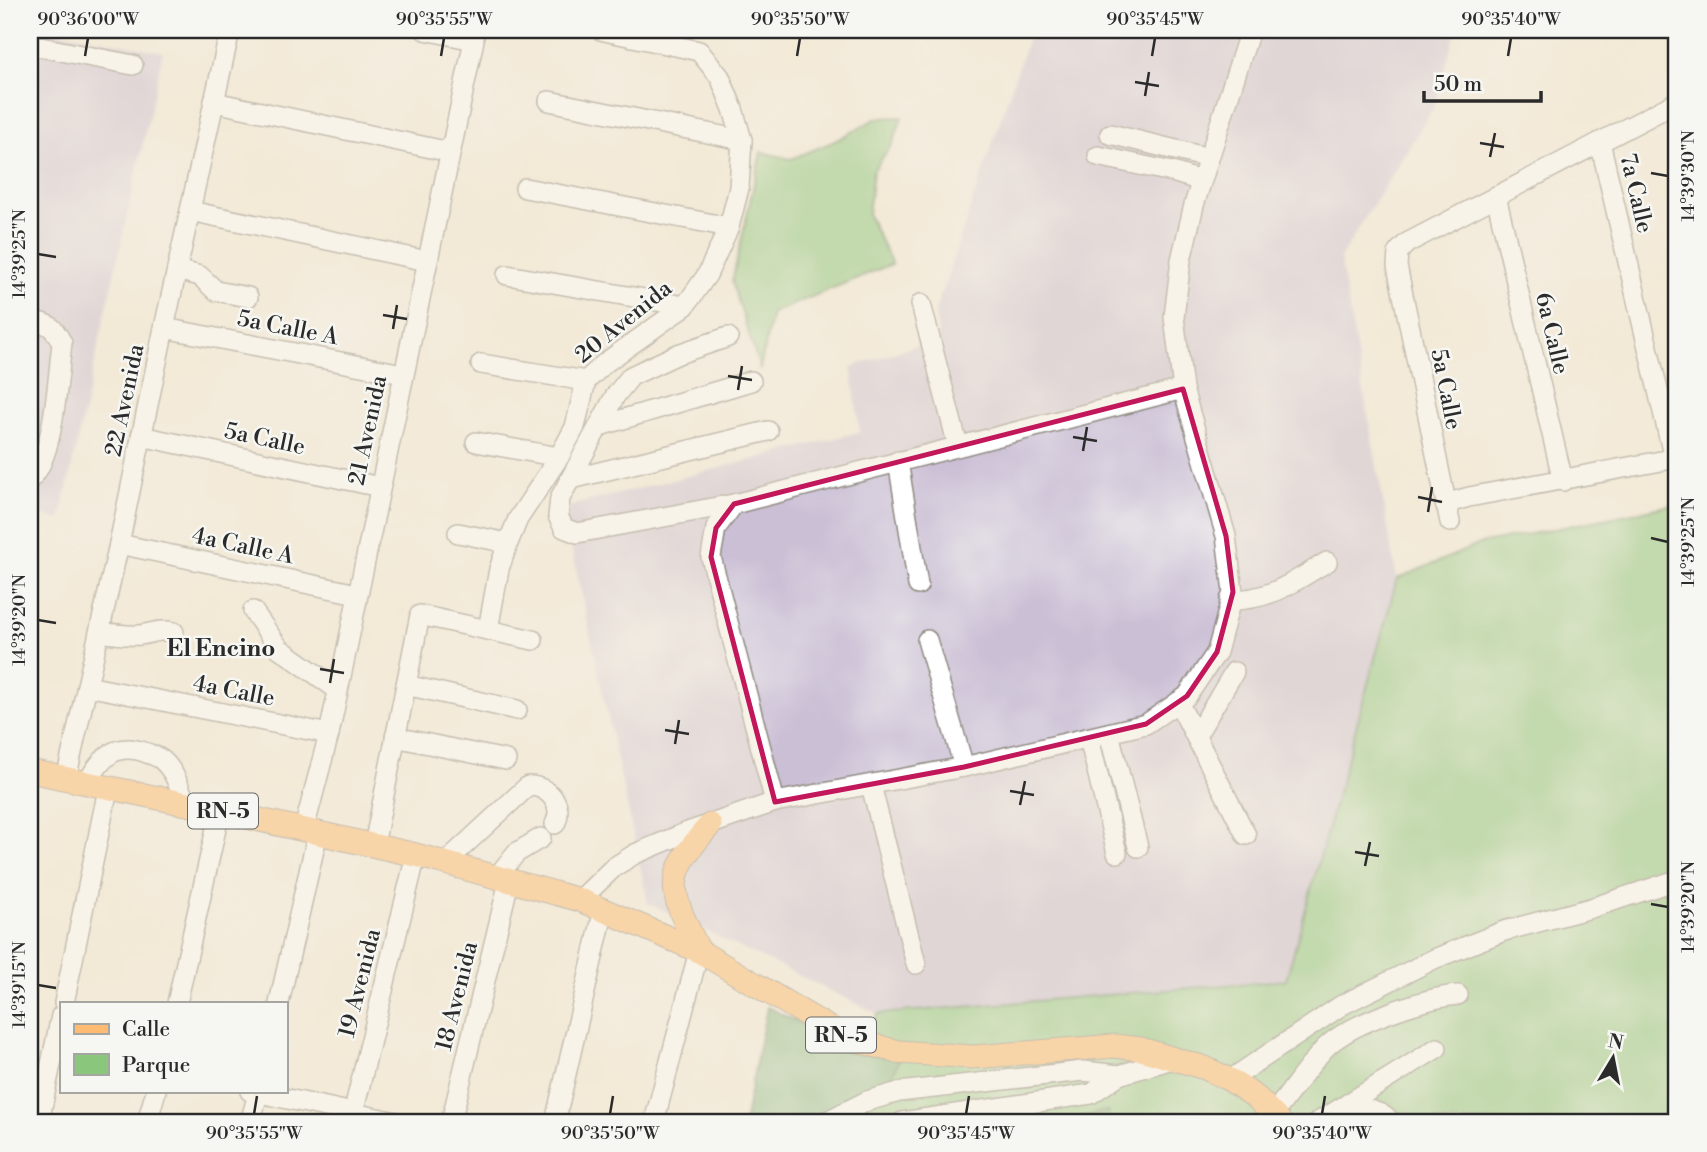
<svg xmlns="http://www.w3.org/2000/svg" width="1707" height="1152" font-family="'Libre Bodoni',serif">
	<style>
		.industrial { fill: #cbbfd5 }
		.green { fill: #8ac67c; stroke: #5a7854; stroke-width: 2 }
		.forest { fill: #6fab6c; stroke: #4d6b4c; stroke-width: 2 }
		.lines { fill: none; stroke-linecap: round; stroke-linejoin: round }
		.minor-casing { stroke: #8f8a81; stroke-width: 22 }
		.major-casing { stroke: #8f8a81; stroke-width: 25 }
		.minor { stroke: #fff; stroke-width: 19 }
		.major { stroke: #ffbb71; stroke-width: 23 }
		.marked { fill: none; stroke: #c2185b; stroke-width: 5; stroke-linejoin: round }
		.ticks { fill: none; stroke: #2b2b2b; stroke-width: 2.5 }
		.labels { text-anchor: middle; stroke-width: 5; stroke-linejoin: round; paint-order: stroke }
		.shield { fill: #f6f6f2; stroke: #686867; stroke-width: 2 }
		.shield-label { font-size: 21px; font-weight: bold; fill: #2b2b2b }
		.street-label { font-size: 23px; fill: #2b2b2b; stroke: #f6f6f2 }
		.neighbourhood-label { font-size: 24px; font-weight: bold; fill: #2b2b2b; stroke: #f6f6f2 }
		.neatline { fill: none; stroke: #2b2b2b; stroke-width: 2.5 }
		.ticks-label { font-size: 18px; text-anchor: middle; fill: #2b2b2b }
	</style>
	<rect width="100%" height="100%" fill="#f6f6f2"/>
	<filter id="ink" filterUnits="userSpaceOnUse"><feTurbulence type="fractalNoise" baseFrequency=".0143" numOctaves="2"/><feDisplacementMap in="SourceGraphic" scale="14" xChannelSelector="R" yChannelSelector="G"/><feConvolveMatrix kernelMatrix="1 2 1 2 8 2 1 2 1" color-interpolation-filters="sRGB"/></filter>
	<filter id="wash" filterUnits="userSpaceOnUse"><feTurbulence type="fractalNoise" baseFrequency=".00686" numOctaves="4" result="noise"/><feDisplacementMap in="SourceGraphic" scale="28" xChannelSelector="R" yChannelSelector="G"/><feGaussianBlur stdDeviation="1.57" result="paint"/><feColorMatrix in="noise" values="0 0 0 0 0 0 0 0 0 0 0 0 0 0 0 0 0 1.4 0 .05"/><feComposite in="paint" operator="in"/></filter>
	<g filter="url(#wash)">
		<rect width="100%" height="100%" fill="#f3e9d7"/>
		<g class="industrial">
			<polygon points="30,30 49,30 163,52 60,520 30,512"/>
			<polygon points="1031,30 1456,30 1435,105 1340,258 1397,579 1286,980 878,1014 648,903 563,508 860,432 851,367 939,338 935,312"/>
		</g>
		<g class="green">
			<polygon points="902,117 893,143 873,171 868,215 892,264 772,313 760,369 732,282 761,152 791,159 835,141 877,118"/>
			<polygon points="1677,504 1677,1122 1108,1122 1108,1111 1055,1122 845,1122 857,1050 878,1014 1286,980 1397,579 1480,544"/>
		</g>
		<g class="forest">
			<polygon points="767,1007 857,1050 899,1060 887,1089 845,1122 744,1122"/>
			<polygon points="1108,1111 1108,1122 1055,1122"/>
		</g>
	</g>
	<g filter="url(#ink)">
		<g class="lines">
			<defs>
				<g id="minor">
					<polyline points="30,45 133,65"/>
					<polyline points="549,101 742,140"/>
					<polyline points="214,102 450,152"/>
					<polyline points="1110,134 1209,158"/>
					<polyline points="1600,142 1674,459"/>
					<polyline points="1098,156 1172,172 1201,181"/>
					<polyline points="525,188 729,227"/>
					<polyline points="1496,196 1563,481"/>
					<polyline points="190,211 427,261"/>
					<polyline points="177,270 200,276 216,291 248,297"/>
					<polyline points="507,275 685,306"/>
					<polyline points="921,304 958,446"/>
					<path d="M30 320C49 324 53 325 62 343 58 375 54 460 30 479"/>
					<polyline points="164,328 403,374"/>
					<polyline points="728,337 678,354 631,376 615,396 560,498 558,516 564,528 577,533 734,504"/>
					<polyline points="481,364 586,381"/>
					<polyline points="600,426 751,381"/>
					<polyline points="141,436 380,487"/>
					<polyline points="476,442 559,457"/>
					<polyline points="898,461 918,585"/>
					<polyline points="571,479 768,431"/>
					<polyline points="1445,504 1469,497 1677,458"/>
					<polyline points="1450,522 1397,266 1398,252 1407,243 1677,102"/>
					<polyline points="458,533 508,543"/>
					<polyline points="119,544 357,594"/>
					<path d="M1230 600C1272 600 1292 582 1327 562"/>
					<polyline points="253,611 279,648 338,690"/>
					<polyline points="488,630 499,569 508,543 518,519 559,457 575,427 586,381 605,363 685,306 707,275 729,227 739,188 742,140 733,109 720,77 699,51 600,30"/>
					<path d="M99 632C113 634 126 636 140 635 152 633 160 629 174 632"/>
					<polyline points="927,640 964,767"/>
					<polyline points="406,685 517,710"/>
					<polyline points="87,686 329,734"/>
					<polyline points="1178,702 1246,835"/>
					<polyline points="1109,733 1138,847"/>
					<polyline points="1196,736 1234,672"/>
					<polyline points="395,737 506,760"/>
					<polyline points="1089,738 1117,853"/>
					<polyline points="66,779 119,544 164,328 230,30"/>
					<path d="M86 784C102 757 115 741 147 753 152 755 159 757 162 760 175 771 180 789 186 804"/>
					<polyline points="871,785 916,964"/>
					<polyline points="775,802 711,557 716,528 734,504 1183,389"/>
					<polyline points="304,829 329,734 474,40 425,30"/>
					<polyline points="374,845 420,615 533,640"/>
					<path d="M445 863 528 786C548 785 565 805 555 824"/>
					<polyline points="497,877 516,853 541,838"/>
					<polyline points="580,900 614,867 635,854 685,833 775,802 964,767 1146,724 1187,696 1217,652 1233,592 1226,536 1183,389 1174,317 1181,260 1194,205 1250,30"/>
					<polyline points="64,1003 108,789"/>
					<polyline points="177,1003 220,811"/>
					<polyline points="279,1003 318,832"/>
					<polyline points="1230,1080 1342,1005 1434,959 1504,931 1591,908 1677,880"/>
					<polyline points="250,1091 396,1122"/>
					<polyline points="1349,1103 1437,1048"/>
					<path d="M1273 1114C1290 1094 1309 1064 1327 1046 1353 1022 1424 998 1458 995"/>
					<polyline points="39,1122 61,1016"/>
					<polyline points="147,1122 156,1091"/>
					<polyline points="250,1122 259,1091"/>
					<polyline points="351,1122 416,855"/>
					<polyline points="451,1122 509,881"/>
					<polyline points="555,1122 604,909"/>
					<polyline points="654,1122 699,951"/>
					<polyline points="825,1122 867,1101 899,1092 1083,1071 1119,1075"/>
					<polyline points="902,1122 1091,1094 1119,1075 1176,1058"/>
					<polyline points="1318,1122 1349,1103 1381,1114 1392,1122"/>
				</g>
				<g id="major">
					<polyline points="30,771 220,811 416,855 580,900 699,951 846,1038 899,1052 973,1057 1115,1046 1141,1049 1205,1068 1230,1080 1257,1098 1280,1122"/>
					<path d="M699 951C669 890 662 878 710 825"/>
				</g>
			</defs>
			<use href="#minor" class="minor-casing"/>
			<use href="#major" class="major-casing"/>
			<use href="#minor" class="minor"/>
			<use href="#major" class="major"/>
		</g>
	</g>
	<path d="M0 0H1707V1152H0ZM1183 389 1226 536 1233 592 1217 652 1187 696 1146 724 964 767 775 802 711 557 716 528 734 504Z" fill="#f3e9d7" fill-opacity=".55" fill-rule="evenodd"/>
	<path class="marked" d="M1183 389 1226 536 1233 592 1217 652 1187 696 1146 724 964 767 775 802 711 557 716 528 734 504Z"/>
	<path class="ticks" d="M85 56 88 38M441 56 444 38M797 56 800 38M1152 56 1155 38M1508 56 1511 38M1135 82 1159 86M1145 96 1149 72M1480 143 1504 147M1490 157 1495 133M1651 173 1668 176M38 254 56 257M383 315 407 319M393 329 397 305M728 376 752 380M738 390 742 366M1073 437 1097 441M1083 451 1087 427M1418 497 1442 502M1428 512 1432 487M1651 538 1668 542M38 620 56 623M320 669 344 673M330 683 334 659M665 730 689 734M675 744 679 720M1010 791 1034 795M1020 805 1025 781M1355 852 1379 856M1365 866 1370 842M1651 904 1668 907M38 985 56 988M254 1114 257 1096M610 1114 613 1096M966 1114 969 1096M1322 1114 1325 1096"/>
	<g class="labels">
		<g class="shield">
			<rect x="188" y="793.5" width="70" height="35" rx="5"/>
			<rect x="806" y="1017.5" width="70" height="35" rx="5"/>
		</g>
		<g class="shield-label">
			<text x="223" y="818">RN-5</text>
			<text x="841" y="1042">RN-5</text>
		</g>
		<g class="street-label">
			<text transform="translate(1637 193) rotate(77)" y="8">7a Calle</text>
			<text transform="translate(623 321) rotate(-39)" y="8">20 Avenida</text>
			<text transform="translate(288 327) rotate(11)" y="8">5a Calle A</text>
			<text transform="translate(1553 333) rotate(77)" y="8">6a Calle</text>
			<text transform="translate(1447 389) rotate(79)" y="8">5a Calle</text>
			<text transform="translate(124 400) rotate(-78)" y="8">22 Avenida</text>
			<text transform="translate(367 430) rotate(-78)" y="8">21 Avenida</text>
			<text transform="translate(265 438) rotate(12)" y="8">5a Calle</text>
			<text transform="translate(243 545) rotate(12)" y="8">4a Calle A</text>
			<text transform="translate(234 690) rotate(11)" y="8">4a Calle</text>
			<text transform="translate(359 983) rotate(-76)" y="8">19 Avenida</text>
			<text transform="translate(456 996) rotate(-76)" y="8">18 Avenida</text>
		</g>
		<g class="neighbourhood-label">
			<text x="221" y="656">El Encino</text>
		</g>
	</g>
	<rect width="1707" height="1152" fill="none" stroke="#f6f6f2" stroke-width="77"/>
	<rect x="60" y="1002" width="228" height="91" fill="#f6f6f2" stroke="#a5a5a2" stroke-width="2"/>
	<rect x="74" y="1024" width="35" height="10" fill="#ffbb71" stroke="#a5a5a2" stroke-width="2"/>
	<text x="122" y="1036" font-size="21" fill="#2b2b2b">Calle</text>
	<rect x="74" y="1054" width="35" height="21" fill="#8ac67c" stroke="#a5a5a2" stroke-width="2"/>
	<text x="122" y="1072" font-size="21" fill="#2b2b2b">Parque</text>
	<g transform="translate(1613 1058) rotate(10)" stroke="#f6f6f2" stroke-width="5" paint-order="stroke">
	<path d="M0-5L12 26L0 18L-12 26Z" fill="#2b2b2b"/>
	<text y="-10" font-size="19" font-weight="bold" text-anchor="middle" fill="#2b2b2b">N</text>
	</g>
	<path d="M1424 91v10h117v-10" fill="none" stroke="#2b2b2b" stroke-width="3.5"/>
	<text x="1434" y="91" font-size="21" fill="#2b2b2b" stroke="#f6f6f2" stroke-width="5" paint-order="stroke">50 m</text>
	<rect x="38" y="38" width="1630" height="1076" class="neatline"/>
	<g class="ticks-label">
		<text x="88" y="25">90°36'00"W</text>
		<text x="444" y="25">90°35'55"W</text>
		<text x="800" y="25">90°35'50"W</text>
		<text x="1155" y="25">90°35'45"W</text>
		<text x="1511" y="25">90°35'40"W</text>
		<text transform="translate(1688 176) rotate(-90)" y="6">14°39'30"N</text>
		<text transform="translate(19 254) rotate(-90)" y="6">14°39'25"N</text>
		<text transform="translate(1688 542) rotate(-90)" y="6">14°39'25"N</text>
		<text transform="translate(19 620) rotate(-90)" y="6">14°39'20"N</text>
		<text transform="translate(1688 907) rotate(-90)" y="6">14°39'20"N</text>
		<text transform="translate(19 985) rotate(-90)" y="6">14°39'15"N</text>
		<text x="254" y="1139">90°35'55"W</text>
		<text x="610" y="1139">90°35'50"W</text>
		<text x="966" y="1139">90°35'45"W</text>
		<text x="1322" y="1139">90°35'40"W</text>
	</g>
</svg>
